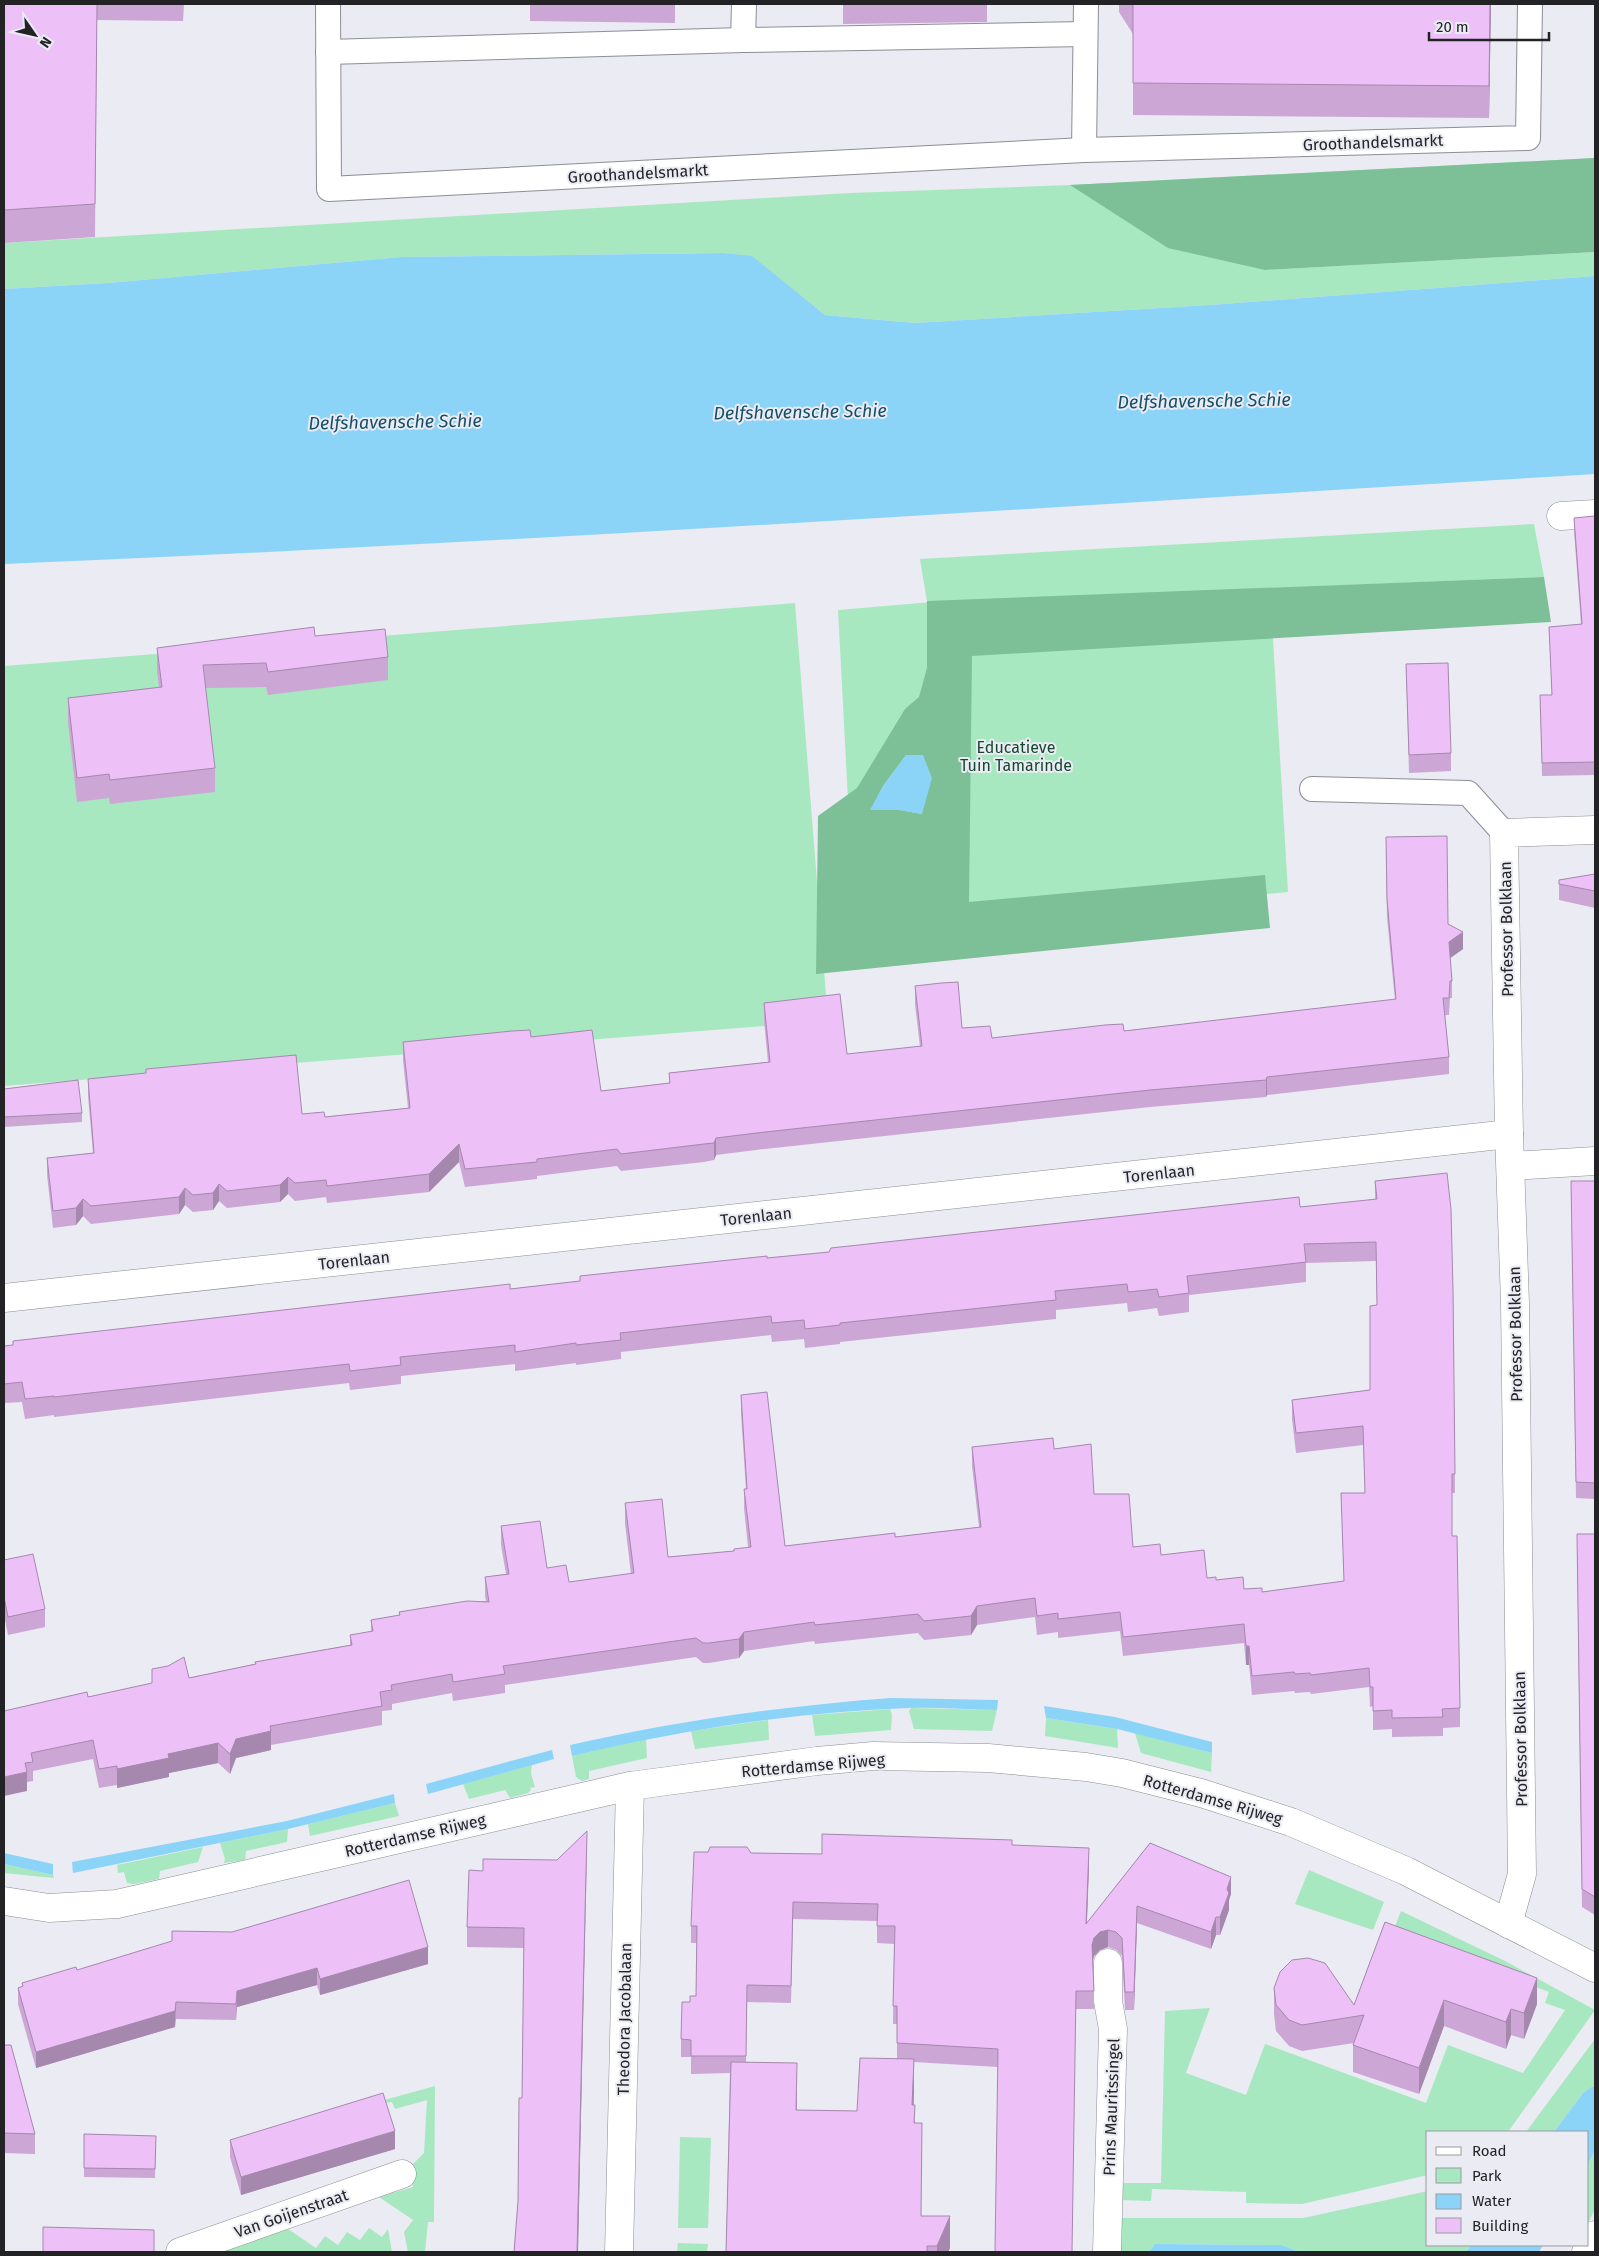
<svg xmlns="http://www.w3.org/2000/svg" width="1599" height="2256" font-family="'Fira Sans',sans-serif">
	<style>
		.green { fill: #a8e8c0 }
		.forest { fill: #7dbf97; fill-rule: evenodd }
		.water { fill: #8bd4f8 }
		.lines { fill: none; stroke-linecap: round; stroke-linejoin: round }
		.service-casing { stroke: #8d8d95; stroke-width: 26 }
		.minor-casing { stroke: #8d8d95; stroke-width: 29 }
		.service { stroke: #fff; stroke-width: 24 }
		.minor { stroke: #fff; stroke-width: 28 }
		.wall { fill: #cca6d5; fill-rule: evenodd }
		.shaded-wall { fill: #a687ae }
		.building { fill: #edc1f8; stroke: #a687ae }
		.labels { text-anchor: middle; stroke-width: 4; stroke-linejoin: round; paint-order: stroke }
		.street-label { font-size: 16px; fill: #232326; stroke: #eaebf3 }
		.park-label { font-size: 16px; fill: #14472c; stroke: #eaebf3 }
		.water-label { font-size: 18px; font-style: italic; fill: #134f67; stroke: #eaebf3 }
	</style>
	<rect width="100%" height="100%" fill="#eaebf3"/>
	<g class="green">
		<polygon points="1595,158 1265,270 1595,252 1595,276 1210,305 915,323 825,315 752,257 724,253 401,257 108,283 4,289 4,243 850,193 1070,185"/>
		<polygon points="1534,524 1544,577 1270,588 1288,892 855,932 838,610 944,601 927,601 920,559"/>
		<polygon points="795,603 828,1021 4,1086 4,666"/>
		<polygon points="911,1708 997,1710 992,1731 914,1729 909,1711"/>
		<polygon points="890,1709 892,1715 891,1730 815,1736 812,1715"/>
		<polygon points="1046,1718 1117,1729 1118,1748 1045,1736"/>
		<polygon points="768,1720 769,1740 695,1749 691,1731"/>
		<polygon points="1135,1733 1212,1753 1211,1772 1141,1753"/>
		<polygon points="646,1738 647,1758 589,1771 589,1779 582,1781 576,1777 572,1756"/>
		<polygon points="532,1765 531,1773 535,1787 530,1788 531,1790 528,1793 510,1798 505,1790 469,1799 463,1784"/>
		<polygon points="395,1803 399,1816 310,1836 308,1824"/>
		<polygon points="288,1829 287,1842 246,1851 245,1860 224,1863 225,1859 220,1843"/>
		<polygon points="203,1847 198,1862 160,1871 159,1879 134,1884 127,1883 124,1872 118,1873 117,1865"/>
		<polygon points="4,1864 53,1875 54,1878 4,1873"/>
		<polygon points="1309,1870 1384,1902 1373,1930 1295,1904"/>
		<polygon points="1401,1911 1505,1961 1595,2010 1508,2132 1428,2132 1428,2175 1302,2204 1246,2203 1246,2192 1152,2189 1151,2201 1120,2200 1121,2183 1161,2183 1165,2011 1210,2008 1186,2073 1246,2095 1265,2044 1426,2103 1448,2045 1523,2073 1565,2010 1545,2003 1549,1992 1392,1934"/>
		<polygon points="1595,2039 1595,2087 1583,2093 1554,2132 1526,2132"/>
		<polygon points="435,2086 434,2222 428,2222 425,2252 408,2252 404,2232 413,2220 379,2197 413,2187 408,2169 424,2153 427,2100 395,2109 392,2102 359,2107"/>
		<polygon points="680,2137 711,2138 708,2228 678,2228"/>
		<polygon points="1595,2150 1595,2209 1588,2223 1588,2164"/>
		<polygon points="1428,2191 1428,2245 1471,2245 1466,2252 1300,2252 1281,2245 1155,2244 1149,2252 1119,2252 1120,2218 1303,2218"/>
		<polygon points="282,2225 316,2248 325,2236 338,2245 347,2232 360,2240 369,2228 382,2237 388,2229 392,2252 213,2252"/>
		<polygon points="678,2243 708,2244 707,2252 677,2252"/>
	</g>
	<g class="forest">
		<polygon points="1595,158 1595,252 1265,270 1168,248 1070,185"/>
		<path d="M1544 577 1551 622 972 656 969 902 1265 875 1270 928 816 974 818 816 857 788 905 709 919 697 927 668V601ZM906 755 922 814 899 810 871 809 883 786Z"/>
	</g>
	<g class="water">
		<path d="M724 253 752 256 825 315 915 323 1210 305 1595 276V474C1065 506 535 542 4 564V289L108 283 401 257Z"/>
		<polygon points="906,755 923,755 932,778 922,814 899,810 870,810 883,786"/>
		<path d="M891 1698 998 1700 997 1710C968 1710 938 1707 909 1708 796 1712 682 1730 572 1756L570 1745C676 1721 783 1706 891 1698Z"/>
		<polygon points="1044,1706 1115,1717 1212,1742 1212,1753 1117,1729 1046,1718"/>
		<polygon points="552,1750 554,1759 428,1794 426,1784"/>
		<polygon points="394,1794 395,1803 288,1829 73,1873 72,1862 287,1821"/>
		<polygon points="4,1853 53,1864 53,1875 4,1864"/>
		<polygon points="1592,2087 1595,2087 1595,2150 1588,2164 1588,2132 1554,2132 1583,2093"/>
		<polygon points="1155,2244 1281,2245 1300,2252 1149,2252"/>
		<polygon points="1471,2245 1543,2245 1539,2252 1466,2252"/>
	</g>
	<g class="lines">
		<defs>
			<g id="service">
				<polyline points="328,4 329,189 1084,150 1528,138 1530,4"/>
				<polyline points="744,4 743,40 1084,34"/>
				<polyline points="328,52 743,40"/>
				<polyline points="1084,150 1086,4"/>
				<polyline points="1312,789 1468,793 1504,833"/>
			</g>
			<g id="minor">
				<polyline points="1561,516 1595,514"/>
				<polyline points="1511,1166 1595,1161"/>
				<polyline points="4,1298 1509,1134"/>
				<polyline points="4,1901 49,1908 117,1904 630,1786 817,1761 873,1756 988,1758 1086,1767 1122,1773 1201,1793 1291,1822 1406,1871 1595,1968"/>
				<polyline points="1508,1924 1522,1874 1515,1303 1509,1134 1504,833 1595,830"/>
				<polyline points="180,2252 402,2174"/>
				<polyline points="619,2252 630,1786"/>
				<polyline points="1107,2252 1113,2029 1108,2001 1108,1963"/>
				<polyline points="1586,2252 1595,2235"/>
			</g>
		</defs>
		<use href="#service" class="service-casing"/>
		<use href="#minor" class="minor-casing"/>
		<use href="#service" class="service"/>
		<use href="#minor" class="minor"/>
	</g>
	<g class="wall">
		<polygon points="4,4 184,4 183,21 97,20 95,237 4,243"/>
		<polygon points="530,4 675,4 675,23 530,21"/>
		<polygon points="843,4 987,4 987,22 843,24"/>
		<polygon points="1119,4 1491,4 1489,118 1133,115 1133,34 1119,12"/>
		<polygon points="1595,516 1595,775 1542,776 1540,695 1552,695 1549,627 1581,624 1574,531 1574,518"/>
		<polygon points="157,648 388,657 388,680 268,695 266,687 205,688 215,768 215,792 110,804 109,798 77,802 68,722 68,698 159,687 157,671"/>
		<polygon points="1406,664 1451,753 1451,771 1409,773"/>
		<polygon points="1386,837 1448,924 1463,949 1450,958 1452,981 1452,998 1450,998 1449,1015 1445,1015 1449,1057 1449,1074 1267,1095 1266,1097 1150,1107 765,1149 716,1155 714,1160 704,1162 621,1171 617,1166 537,1176 537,1179 465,1187 459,1162 429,1192 327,1203 326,1197 295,1201 288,1194 280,1202 227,1208 219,1201 213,1210 193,1212 185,1205 179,1214 91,1224 83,1216 76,1225 53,1228 47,1175 47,1158 93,1153 88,1096 88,1079 302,1114 325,1117 408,1108 403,1060 403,1042 531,1037 601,1091 669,1083 669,1073 768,1062 764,1021 764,1003 847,1054 920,1047 915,1004 915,986 962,1028 992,1038 1124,1031 1395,1000 1387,917"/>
		<polygon points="1595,874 1595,908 1559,900 1559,880"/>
		<polygon points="4,1089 82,1113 82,1122 4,1127"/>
		<polygon points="1375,1181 1453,1290 1455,1493 1452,1493 1452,1536 1460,1708 1460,1727 1443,1728 1443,1736 1392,1737 1392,1729 1373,1730 1373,1706 1370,1707 1369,1687 1311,1694 1310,1692 1295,1693 1294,1691 1252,1695 1249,1665 1246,1665 1244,1643 1123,1656 1120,1631 1058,1638 1058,1632 1037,1635 1035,1617 977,1625 971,1635 924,1640 918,1633 815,1644 814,1641 744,1651 739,1658 709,1663 703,1663 696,1657 505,1685 505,1693 453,1701 452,1693 392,1704 392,1710 382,1711 382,1725 271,1745 271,1750 236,1758 230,1774 218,1763 169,1773 169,1777 117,1788 117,1785 99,1788 93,1759 33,1771 33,1781 27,1782 27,1791 4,1711 88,1697 189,1678 255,1664 255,1662 350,1645 350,1635 371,1632 371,1620 399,1615 399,1612 486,1601 485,1596 485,1577 506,1574 501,1545 501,1526 547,1568 569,1582 631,1574 625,1523 625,1503 668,1557 734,1551 748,1547 744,1508 744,1489 746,1489 741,1414 741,1395 785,1546 895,1537 979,1527 972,1466 972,1447 1054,1449 1094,1494 1133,1547 1161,1555 1207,1578 1244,1589 1262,1592 1344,1581 1341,1493 1365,1493 1363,1445 1296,1453 1292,1419 1292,1400 1370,1390 1377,1305 1376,1261 1306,1263 1306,1282 1189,1295 1189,1312 1159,1316 1157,1308 1128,1312 1127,1303 1056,1310 1056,1319 840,1342 840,1344 805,1348 804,1339 772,1342 771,1335 621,1352 621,1359 576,1365 576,1363 515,1371 515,1364 401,1376 401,1384 350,1390 349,1383 54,1417 54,1415 25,1419 22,1402 4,1403 4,1346 580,1281 580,1276 1375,1200"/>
		<polygon points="1571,1181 1595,1181 1595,1499 1576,1498"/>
		<polygon points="1595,1534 1595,1915 1582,1907 1577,1552"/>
		<polygon points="4,1560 45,1609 45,1627 8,1635 4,1615"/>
		<path d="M1150 1843 1231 1894 1229 1900V1910L1220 1935H1216L1211 1949 1137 1923 1134 2010H1125L1122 1956 1116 1950 1108 1947 1100 1950 1094 1956 1093 1961 1094 2009H1076L998 2067 914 2062V2105L921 2216 950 2248 948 2252H726L730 2073 691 2074V2057H681V2039L690 2002 696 1996 697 1943H691V1926L751 1853 822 1854 1012 1845 1089 1865 1087 1923ZM793 1919 877 1921V1943L894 1944 893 2024H897V2058L857 2111 796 2110 797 2095 746 2062 747 2002 791 2003Z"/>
		<polygon points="587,1851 578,2252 514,2252 518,2201 522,2098 524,1948 467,1947 467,1927 483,1871 557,1860"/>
		<polygon points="1385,1922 1537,2004 1524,2039 1511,2035 1506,2049 1444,2026 1419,2094 1353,2072 1353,2045 1354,2043 1302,2051 1289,2046 1276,2031 1274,2014 1274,1988 1354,2005"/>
		<polygon points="428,1964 320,1995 317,1985 237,2007 236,2020 176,2019 175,2027 36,2068 18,2004 18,1988 22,1986 22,1983 77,1970"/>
		<polygon points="4,2045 35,2134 35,2154 4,2153"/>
		<polygon points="84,2134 156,2136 155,2178 84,2177"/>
		<polygon points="230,2140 395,2149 241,2195 230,2157"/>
	</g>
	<g class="shaded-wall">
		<polygon points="1490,4 1491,4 1489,118 1489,86"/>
		<polygon points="1463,932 1463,949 1449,959 1449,942"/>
		<polygon points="1267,1077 1267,1095 1266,1097 1266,1080"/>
		<polygon points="716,1138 716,1155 714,1160 714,1143"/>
		<polygon points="459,1144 459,1162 429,1192 429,1174"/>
		<polygon points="288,1177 288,1194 280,1202 280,1185"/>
		<polygon points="219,1184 219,1201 213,1210 213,1193"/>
		<polygon points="185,1188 185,1205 179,1214 179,1197"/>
		<polygon points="83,1199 83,1216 76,1225 76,1208"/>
		<polygon points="977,1606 977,1625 971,1635 971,1616"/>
		<polygon points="744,1632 744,1651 739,1658 739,1639"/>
		<rect x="1246" y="1646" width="3" height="19"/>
		<polygon points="271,1731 271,1750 236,1758 230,1774 230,1754 236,1739"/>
		<polygon points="218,1743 218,1763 169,1773 169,1777 117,1788 117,1769 168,1754"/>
		<polygon points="27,1772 27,1791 4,1796 4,1777"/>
		<polygon points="587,1831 578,2252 577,2252"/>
		<polygon points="1089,1848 1089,1865 1086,1942 1086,1924"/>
		<polygon points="1231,1877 1231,1894 1229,1900 1229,1910 1220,1935 1220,1917 1227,1889"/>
		<polygon points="1137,1906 1137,1923 1134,2010 1134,1992"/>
		<polygon points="1216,1917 1216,1935 1211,1949 1211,1932"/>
		<polygon points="1108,1930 1108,1947 1100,1950 1094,1956 1092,1963 1092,1945 1094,1938 1100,1932"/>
		<polygon points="428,1947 428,1964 320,1995 320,1979"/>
		<polygon points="317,1968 317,1985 237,2007 236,2020 237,1991"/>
		<polygon points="1537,1978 1537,2004 1524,2039 1524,2013"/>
		<polygon points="1444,2000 1444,2026 1419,2094 1419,2068"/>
		<polygon points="176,2002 175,2027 36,2068 36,2052"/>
		<polygon points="1511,2009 1511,2035 1506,2049 1506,2022"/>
		<polygon points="914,2059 914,2091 912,2137 912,2105"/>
		<polygon points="797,2063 797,2095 796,2143 796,2110"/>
		<polygon points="395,2131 395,2149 241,2195 241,2177"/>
		<polygon points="950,2216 950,2248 948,2252 937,2252 937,2246"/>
	</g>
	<g class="building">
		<polygon points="4,4 97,4 95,204 4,210"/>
		<polygon points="1133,4 1490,4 1489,86 1133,83"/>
		<polygon points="1595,516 1595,762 1542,763 1540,695 1552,695 1549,627 1582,624 1574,518"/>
		<polygon points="314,627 315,636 385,629 388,657 268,672 266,663 203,665 215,768 110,780 109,774 77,778 68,698 162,687 157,648"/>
		<polygon points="1448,663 1451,753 1409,755 1406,664"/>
		<polygon points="1447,836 1448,924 1463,932 1449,942 1452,981 1450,981 1449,998 1443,998 1449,1057 1267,1077 1266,1080 1150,1090 765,1132 716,1138 714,1143 704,1144 621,1154 617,1149 537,1159 537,1162 465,1169 459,1144 429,1174 327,1186 326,1180 295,1183 288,1177 280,1185 227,1191 219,1184 213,1193 193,1195 185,1188 179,1197 91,1206 83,1199 76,1208 53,1211 47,1158 94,1153 88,1079 146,1073 146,1069 296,1055 302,1114 324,1112 325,1117 410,1108 403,1042 512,1031 530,1030 531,1037 592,1030 601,1091 670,1083 669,1073 770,1062 764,1003 840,994 847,1054 922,1046 915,986 941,983 958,982 962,1028 990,1026 992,1038 1105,1025 1123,1024 1124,1031 1396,999 1387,900 1386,837"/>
		<polygon points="1595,874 1595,891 1559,884 1559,880"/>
		<polygon points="78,1080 82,1113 4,1117 4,1089"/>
		<polygon points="1447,1173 1451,1209 1453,1290 1455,1474 1452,1474 1452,1536 1457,1536 1460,1708 1442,1709 1443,1717 1392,1718 1392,1710 1373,1711 1373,1687 1370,1687 1369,1668 1311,1675 1310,1673 1295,1674 1294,1672 1252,1676 1249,1646 1246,1646 1244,1624 1123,1637 1120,1612 1058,1619 1058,1613 1037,1616 1035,1598 977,1606 971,1616 924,1621 918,1614 815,1625 814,1622 744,1632 739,1639 709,1643 703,1643 696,1638 503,1666 505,1674 453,1682 452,1674 391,1685 392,1690 380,1692 382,1706 270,1726 271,1731 236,1739 230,1754 218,1743 168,1754 169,1758 117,1769 117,1766 99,1769 93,1740 31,1753 33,1762 25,1763 27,1772 4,1777 4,1711 87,1692 88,1697 152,1683 152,1669 168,1666 184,1657 189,1678 256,1664 255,1662 352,1645 350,1635 373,1631 371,1620 400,1615 399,1612 467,1601 489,1602 485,1577 509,1574 501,1526 540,1521 547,1568 566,1565 569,1582 634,1573 625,1503 662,1499 668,1557 734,1551 734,1549 751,1547 744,1489 747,1489 741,1395 767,1392 785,1546 895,1533 895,1537 981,1527 972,1447 1053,1438 1054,1449 1091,1444 1094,1494 1129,1494 1133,1547 1160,1544 1161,1555 1204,1550 1207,1578 1216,1577 1216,1580 1243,1577 1244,1589 1262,1588 1262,1592 1344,1581 1341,1493 1365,1493 1363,1426 1296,1433 1292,1400 1370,1390 1370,1306 1377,1305 1376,1242 1304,1244 1306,1262 1187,1276 1189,1293 1159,1297 1157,1289 1128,1292 1127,1284 1055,1291 1056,1300 840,1323 840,1325 805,1329 804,1320 772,1323 771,1316 620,1333 621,1340 576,1345 576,1343 515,1352 515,1345 400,1357 401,1365 350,1371 349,1364 54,1397 54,1396 25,1399 22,1382 4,1384 4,1346 13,1345 13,1341 510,1284 510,1289 580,1281 580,1276 767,1256 767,1258 829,1252 831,1248 1299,1197 1300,1207 1377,1199 1375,1181"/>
		<polygon points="1571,1181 1595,1181 1595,1483 1576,1482"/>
		<polygon points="1577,1534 1595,1534 1595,1897 1582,1889"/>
		<polygon points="33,1554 45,1609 8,1617 4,1597 4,1560"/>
		<polygon points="587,1831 577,2252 514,2252 518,2201 519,2098 522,2098 524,1928 467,1927 469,1870 483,1871 483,1859 557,1860"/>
		<polygon points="822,1834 1012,1840 1012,1845 1089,1848 1086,1924 1150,1843 1231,1877 1227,1889 1229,1893 1220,1917 1216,1917 1211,1932 1137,1906 1134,1992 1125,1992 1122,1938 1116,1932 1108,1930 1100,1932 1094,1938 1092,1945 1094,1991 1076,1991 1072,2252 995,2252 998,2049 897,2043 897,2006 893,2006 895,1926 877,1926 878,1904 793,1902 791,1986 747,1985 746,2056 691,2056 691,2040 681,2039 682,2002 690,2002 690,1996 696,1996 697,1926 691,1926 694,1852 708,1852 710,1847 747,1847 751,1853 822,1854"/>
		<polygon points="409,1880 428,1947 320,1979 317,1968 237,1991 236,2004 176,2002 175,2011 36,2052 18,1988 23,1986 22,1983 76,1967 77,1970 172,1941 172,1931 232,1932"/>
		<polygon points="1385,1922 1537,1978 1524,2013 1511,2009 1506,2022 1444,2000 1419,2068 1353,2045 1364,2015 1302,2025 1289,2020 1276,2005 1274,1988 1280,1972 1292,1960 1308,1958 1325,1963 1354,2005"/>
		<polygon points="4,2045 11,2045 35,2134 4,2133"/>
		<polygon points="860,2058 914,2059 912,2105 915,2105 914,2123 922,2123 921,2216 950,2216 937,2246 927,2246 927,2252 726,2252 731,2062 797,2063 796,2110 857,2111"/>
		<polygon points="383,2093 395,2131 241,2177 230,2140"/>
		<polygon points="84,2134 156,2136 155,2169 84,2168"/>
		<polygon points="43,2227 154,2230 154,2252 43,2252"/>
	</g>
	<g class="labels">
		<g class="street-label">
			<text transform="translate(1373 142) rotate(-2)" y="6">Groothandelsmarkt</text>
			<text transform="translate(638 173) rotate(-3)" y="6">Groothandelsmarkt</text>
			<text transform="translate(1506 929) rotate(-91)" y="6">Professor Bolklaan</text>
			<text transform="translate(1159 1173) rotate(-6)" y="6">Torenlaan</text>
			<text transform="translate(756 1216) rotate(-6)" y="6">Torenlaan</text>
			<text transform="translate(354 1260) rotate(-6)" y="6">Torenlaan</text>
			<text transform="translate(1515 1334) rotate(-91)" y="6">Professor Bolklaan</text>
			<text transform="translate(1520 1739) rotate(-91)" y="6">Professor Bolklaan</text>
			<text transform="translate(813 1765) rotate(-5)" y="6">Rotterdamse Rijweg</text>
			<text transform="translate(1213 1799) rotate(16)" y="6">Rotterdamse Rijweg</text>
			<text transform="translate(415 1835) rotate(-13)" y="6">Rotterdamse Rijweg</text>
			<text transform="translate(624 2019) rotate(-89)" y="6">Theodora Jacobalaan</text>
			<text transform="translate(1111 2107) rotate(-88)" y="6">Prins Mauritssingel</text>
			<text transform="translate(291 2213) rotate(-19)" y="6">Van Goijenstraat</text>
		</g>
		<g class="park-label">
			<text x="1016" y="753">Educatieve<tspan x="1016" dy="18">Tuin Tamarinde</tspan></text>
		</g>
		<g class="water-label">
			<text transform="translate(1204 401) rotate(-1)" y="6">Delfshavensche Schie</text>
			<text transform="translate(800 412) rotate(-1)" y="6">Delfshavensche Schie</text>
			<text transform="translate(395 422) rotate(-1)" y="6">Delfshavensche Schie</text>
		</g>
	</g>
	<rect width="1599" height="2256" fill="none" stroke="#232326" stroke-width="10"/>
	<rect x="1426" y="2131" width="162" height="115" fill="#eaebf3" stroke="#9a9ba1"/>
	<rect x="1436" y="2147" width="25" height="8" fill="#ffffff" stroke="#9a9ba1"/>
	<text x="1472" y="2156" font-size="15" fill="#232326">Road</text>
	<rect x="1436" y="2168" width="25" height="15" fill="#a8e8c0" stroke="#9a9ba1"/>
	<text x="1472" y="2181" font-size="15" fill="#232326">Park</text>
	<rect x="1436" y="2194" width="25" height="15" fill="#8bd4f8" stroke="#9a9ba1"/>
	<text x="1472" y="2206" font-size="15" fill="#232326">Water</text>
	<rect x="1436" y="2218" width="25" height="15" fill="#edc1f8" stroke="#9a9ba1"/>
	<text x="1472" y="2231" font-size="15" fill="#232326">Building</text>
	<g transform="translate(35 35) rotate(124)" stroke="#eaebf3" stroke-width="4" paint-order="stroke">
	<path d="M0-4L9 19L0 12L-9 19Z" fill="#232326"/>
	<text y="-8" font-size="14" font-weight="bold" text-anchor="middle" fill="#232326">N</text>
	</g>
	<path d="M1429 32v8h120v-8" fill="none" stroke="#232326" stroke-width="2.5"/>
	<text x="1436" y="32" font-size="15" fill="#232326" stroke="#eaebf3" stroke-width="4" paint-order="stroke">20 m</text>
</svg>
